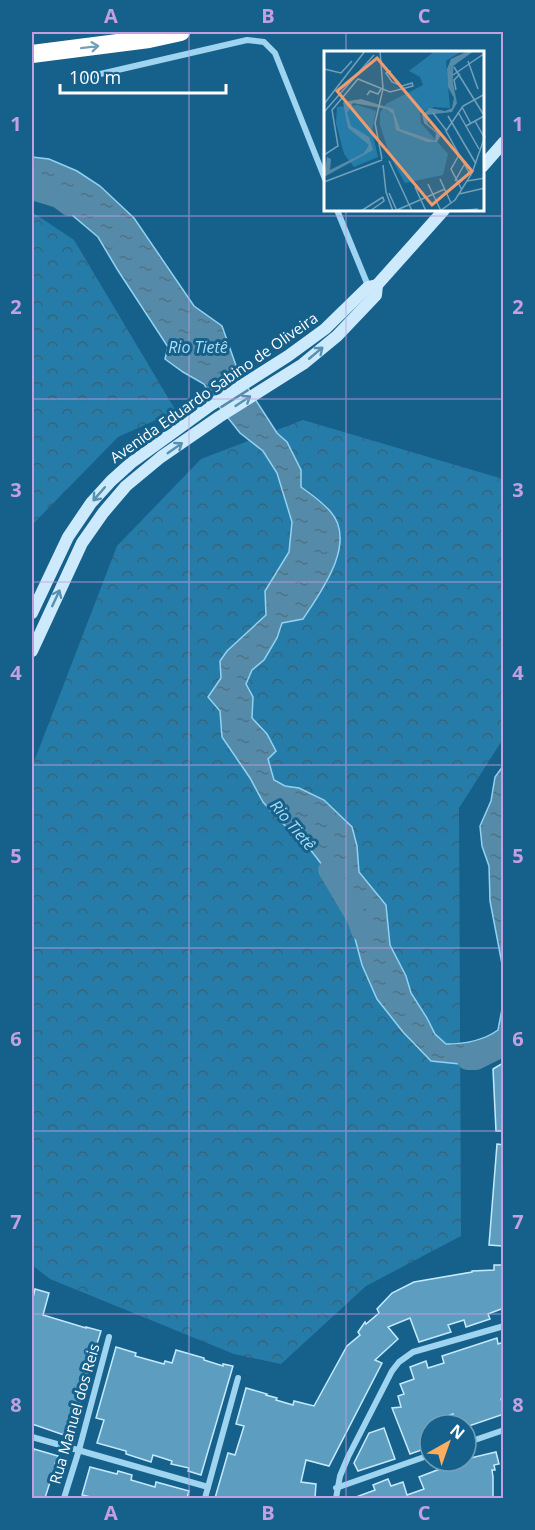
<svg xmlns="http://www.w3.org/2000/svg" width="535" height="1530" font-family="'Open Sans',sans-serif">
	<style>
		.forest { fill: url(#forest-crowns) }
		.water { fill: url(#water-ripples); stroke: #91d2f2; stroke-width: 1.5 }
		.lines { fill: none; stroke-linecap: round; stroke-linejoin: round }
		.river { stroke: #558ba9; stroke-width: 20 }
		.building { fill: #5d9ec0; stroke: #c5e9fb; stroke-width: 1.5 }
		.minor { stroke: #9ed4ef; stroke-width: 6 }
		.secondary { stroke: #cceafb; stroke-width: 12 }
		.motorway { stroke: #fff; stroke-width: 18 }
		.oneway { stroke: #73a0b9 }
		.oneway2 { stroke: #5691b2 }
		.grid { fill: none; stroke: #c4a0e2; stroke-width: 1.5; stroke-opacity: 0.55 }
		.labels { text-anchor: middle; stroke-width: 6; stroke-linejoin: round; paint-order: stroke }
		.street-label { font-size: 15px; fill: #fff; stroke: #16618b }
		.water-label { font-size: 16px; font-style: italic; fill: #aaddf6; stroke: #16618b }
		.inset-river { fill: none; stroke: #558ba9; stroke-width: 3 }
		.inset-road { fill: none; stroke: #73a0b9; stroke-width: 1.5 }
		.view { fill: #f19b6d; fill-opacity: 0.15; stroke: #f19b6d; stroke-width: 3 }
		.inset-edge { fill: none; stroke: #fff; stroke-width: 3 }
		.neatline { fill: none; stroke: #c4a0e2; stroke-width: 2 }
		.grid-label { font-size: 20px; text-anchor: middle; font-weight: bold; fill: #c4a0e2 }
	</style>
	<defs>
		<pattern id="forest-crowns" width="20" height="18" patternUnits="userSpaceOnUse" patternTransform="scale(1.5)"><rect width="20" height="18" fill="#257ca8"/><path d="M2 6a3 3 0 1 1 6 0M12 15a3 3 0 1 1 6 0" fill="none" stroke="#38647a"/></pattern>
		<pattern id="water-ripples" width="26" height="14" patternUnits="userSpaceOnUse" patternTransform="scale(1.5)"><rect width="26" height="14" fill="#558ba9"/><path d="M2 4q2-2 4 0t4 0M15 11q2-2 4 0t4 0" fill="none" stroke="#517284"/></pattern>
	</defs>
	<rect width="100%" height="100%" fill="#16618b"/>
	<g class="forest">
		<polygon points="32,212 74,240 176,411 118,437 32,525"/>
		<polygon points="303,420 503,479 503,739 459,808 461,1236 366,1286 281,1364 234,1354 50,1279 32,1265 32,767 117,546 201,459"/>
	</g>
	<g class="water">
		<path d="M32 157 49 159 77 171 100 186 134 218 194 306 222 326 239 374 277 433 287 442 301 470V487C311 494 322 502 330 511 358 542 321 592 303 619L282 623 277 638 264 660 252 670 246 684 253 697 252 718 267 734 276 751 268 759 274 780 285 786 299 788 324 800 352 827 357 846 359 872 386 905 390 945 406 976 411 993 427 1018 435 1034 446 1044C464 1044 484 1040 498 1030L503 1004V1046L493 1051 483 1062 460 1064 431 1061 403 1032 377 999 362 965 352 927 349 898 337 890 326 870 306 844 280 821 263 802 250 778 222 737 220 711 208 697 221 678 220 661 227 651 266 615 265 591 289 552 292 522 277 473 263 451 240 433 210 395 204 384 183 372 165 359 168 347 117 269 98 237 46 193 32 192Z"/>
		<polygon points="503,766 503,969 490,901 489,866 482,846 480,826 491,801 495,777"/>
	</g>
	<g class="lines">
		<g class="river">
			<polyline points="32,190 58,198 69,206"/>
			<polyline points="328,870 357,919 361,931"/>
			<polyline points="467,1060 476,1060 504,1046"/>
		</g>
	</g>
	<g class="building">
		<polygon points="503,1063 504,1131 496,1131 493,1069"/>
		<polygon points="497,1144 504,1145 504,1233 502,1246 489,1245"/>
		<polygon points="494,1265 504,1265 504,1308 488,1314 490,1319 466,1327 464,1320 448,1325 451,1332 419,1342 410,1318 388,1327 398,1339 375,1360 382,1363 329,1466 306,1460 301,1482 316,1484 315,1498 215,1498 228,1453 235,1455 244,1426 236,1424 246,1388 267,1394 266,1395 277,1398 276,1400 293,1405 294,1401 314,1406 347,1346 360,1335 358,1332 365,1322 366,1324 379,1313 377,1309 392,1293 414,1282 472,1272 472,1271 494,1270"/>
		<polygon points="35,1289 49,1293 43,1315 86,1328 86,1327 101,1331 96,1347 88,1357 93,1358 74,1422 69,1420 64,1435 32,1424 32,1298 33,1298"/>
		<polygon points="497,1338 498,1344 504,1342 504,1398 501,1399 504,1408 504,1414 466,1427 466,1425 456,1425 453,1414 434,1420 436,1425 430,1425 430,1447 410,1454 392,1408 401,1407 398,1396 404,1394 400,1384 414,1379 410,1367 426,1361 428,1368 444,1363 442,1356"/>
		<polygon points="116,1347 136,1353 135,1356 164,1364 165,1361 172,1363 176,1350 204,1358 204,1360 223,1366 223,1364 233,1366 201,1475 188,1471 189,1468 171,1464 172,1461 153,1455 151,1462 126,1454 126,1451 97,1443 104,1420 96,1418"/>
		<polygon points="384,1428 395,1459 358,1471 354,1463 369,1433"/>
		<polygon points="34,1449 58,1456 55,1464 62,1466 58,1481 51,1479 45,1498 32,1498 32,1457"/>
		<polygon points="496,1452 499,1464 494,1465 495,1470 492,1470 493,1477 493,1498 356,1498 356,1497 375,1490 373,1485 388,1479 391,1486 403,1482 407,1495 424,1489 419,1477 453,1464 452,1461 466,1461 466,1459"/>
		<polygon points="90,1467 117,1474 118,1471 132,1475 131,1480 155,1487 156,1482 189,1491 187,1498 95,1498 82,1495"/>
	</g>
	<g class="lines">
		<g class="minor">
			<polyline points="83,78 247,40 264,42 275,53 325,179"/>
			<polyline points="337,210 369,288"/>
			<polyline points="32,1437 208,1487"/>
			<polyline points="466,1443 504,1430"/>
			<polyline points="336,1488 430,1455"/>
			<polyline points="64,1498 79,1450 109,1337"/>
			<polyline points="205,1498 238,1378"/>
			<polyline points="336,1498 340,1476 348,1457 392,1371 399,1362 413,1352 504,1326"/>
		</g>
		<g class="secondary">
			<polyline points="482,167 504,142"/>
			<polyline points="32,613 68,537 91,503 111,481 131,463 211,405 288,356 325,329 368,287 377,285 444,210"/>
			<polyline points="32,651 82,543 103,513 126,486 161,457 219,417 303,364 337,336 376,295 377,285"/>
		</g>
		<polyline class="motorway" points="32,54 149,39 181,32"/>
	</g>
	<defs><path id="oneway-shaft" d="M-6 0H5M1.5-3L5.5 0L1.5 3" fill="none" stroke-width="1.6" stroke-linecap="round" stroke-linejoin="round" transform="scale(1.5)"/></defs>
	<use class="oneway" href="#oneway-shaft" transform="translate(90 47) rotate(-7)"/>
	<g class="oneway2">
		<use href="#oneway-shaft" transform="translate(316 353) rotate(-40)"/>
		<use href="#oneway-shaft" transform="translate(243 401) rotate(-33)"/>
		<use href="#oneway-shaft" transform="translate(175 448) rotate(-35)"/>
		<use href="#oneway-shaft" transform="translate(99 494) rotate(131)"/>
		<use href="#oneway-shaft" transform="translate(56 598) rotate(-65)"/>
	</g>
	<path class="grid" d="M189 32V1498M346 32V52M346 210V1498M32 216H504M32 399H504M32 582H504M32 765H504M32 948H504M32 1131H504M32 1314H504"/>
	<g class="labels">
		<g class="street-label">
			<text transform="translate(214 388) rotate(-35)" y="5">Avenida Eduardo Sabino de Oliveira</text>
			<text transform="translate(75 1414) rotate(-74)" y="5">Rua Manuel dos Reis</text>
		</g>
		<g class="water-label">
			<text x="198" y="353">Rio Tietê</text>
			<text transform="translate(293 825) rotate(50)" y="6">Rio Tietê</text>
		</g>
	</g>
	<g transform="translate(324 51)">
		<rect width="160" height="160" fill="#16618b"/>
		<path d="M111 0H138L122 10 126 57 110 56 96 62 97 72 124 103 119 124 81 132 66 105 56 74V62L62 53 99 34 96 26 85 20ZM34 54 52 60 48 80 54 106 30 116 20 103 12 72 13 56Z" fill="#257ca8"/>
		<path d="M144 0H150L126 17 133 52 128 61 102 64 104 73 117 84 113 91H103L72 79 69 63 63 58 29 52 23 62 27 75 45 86 49 99 0 126 3 106 7 108 6 119 40 102 45 94 24 77 19 51 37 48 69 58 76 78 111 90 112 82 100 72 98 64 106 57 121 60 128 57 130 47 124 36 123 18 127 8Z" fill="#558ba9"/>
		<path class="inset-river" d="M127 33 128 14 138 6"/>
		<path class="inset-road" d="M56 0 59 38 51 72 58 108M144 10 154 38M130 16 161 66M0 18 17 22 28 10M129 24 161 2M132 39 130 29 136 23M43 44 46 40 54 43 57 38M0 53 41 0M138 56 147 73M0 61 50 4M134 61 155 98M109 62 122 79M124 65 152 113M151 70 160 86M142 75 160 65M0 104 14 95 8 59 34 28 66 41 89 35 88 32 78 35 68 31 62 22 67 20M135 104 127 118 138 139M65 110 88 160M59 114 62 141 69 160M147 125 122 80 139 55 161 43M116 128 127 152M131 130 140 114M143 130 161 127M0 131 58 109M104 133 117 160M91 136 102 160M65 142 73 160M135 143 161 137M73 159 121 138M37 160 59 146M46 160 60 150 59 146M116 160 131 149 148 122 161 85M132 160 154 158"/>
		<path class="view" d="M53 7 148 120 108 154 13 40Z"/>
		<rect width="160" height="160" class="inset-edge"/>
	</g>
	<rect width="535" height="1530" fill="none" stroke="#16618b" stroke-width="66"/>
	<g transform="translate(448 1443) rotate(40)"><circle r="28" fill="#16618b" stroke="#73a0b9" stroke-width="1.5"/>
	<path d="M0-4.5L10 22L0 15L-10 22Z" fill="#ffae5d"/>
	<text y="-9" font-size="16" font-weight="bold" text-anchor="middle" fill="#ffffff">N</text>
	</g>
	<path d="M60 84v9h166v-9" fill="none" stroke="#ffffff" stroke-width="3"/>
	<text x="69" y="84" font-size="18" fill="#ffffff" stroke="#16618b" stroke-width="4.5" paint-order="stroke">100 m</text>
	<rect x="33" y="33" width="469" height="1464" class="neatline"/>
	<g class="grid-label">
		<text x="111" y="23">A</text>
		<text x="268" y="23">B</text>
		<text x="424" y="23">C</text>
		<text x="16" y="131">1</text>
		<text x="518" y="131">1</text>
		<text x="16" y="314">2</text>
		<text x="518" y="314">2</text>
		<text x="16" y="497">3</text>
		<text x="518" y="497">3</text>
		<text x="16" y="680">4</text>
		<text x="518" y="680">4</text>
		<text x="16" y="863">5</text>
		<text x="518" y="863">5</text>
		<text x="16" y="1046">6</text>
		<text x="518" y="1046">6</text>
		<text x="16" y="1229">7</text>
		<text x="518" y="1229">7</text>
		<text x="16" y="1412">8</text>
		<text x="518" y="1412">8</text>
		<text x="111" y="1520">A</text>
		<text x="268" y="1520">B</text>
		<text x="424" y="1520">C</text>
	</g>
</svg>
